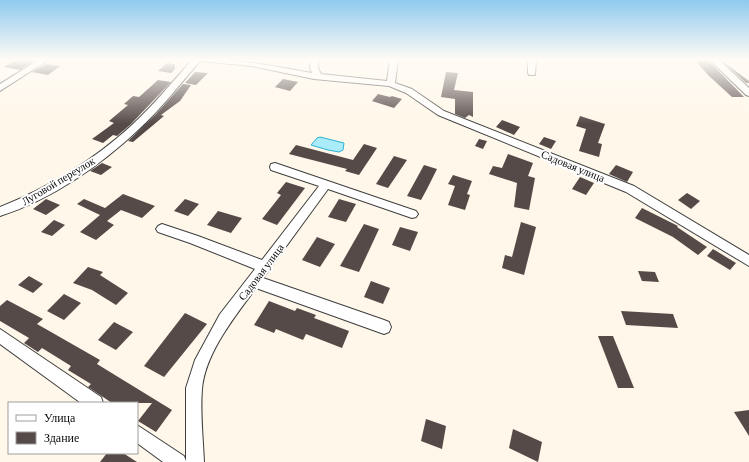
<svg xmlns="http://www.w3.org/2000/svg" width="749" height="462" font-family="'Crimson Pro',serif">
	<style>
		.water { fill: #aaecfa; stroke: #2cb3d7 }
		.building { fill: #554a47 }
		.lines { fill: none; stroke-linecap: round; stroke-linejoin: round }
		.minor-casing { stroke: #3e3e3e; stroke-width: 2 }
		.minor { fill: #fff; fill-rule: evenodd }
		.labels { text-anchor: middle; stroke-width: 4; stroke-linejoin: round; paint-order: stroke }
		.street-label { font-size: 11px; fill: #0b0b0b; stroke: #fff }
	</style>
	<rect width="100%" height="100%" fill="#fff7e9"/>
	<polygon class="water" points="320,137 344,143 343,150 339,152 328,150 311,145 317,138"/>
	<g class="building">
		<polygon points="17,59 24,59 34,61 20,70 4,67"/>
		<polygon points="694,59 708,60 744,97 732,97 708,75"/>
		<polygon points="721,60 749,81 749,83 746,83"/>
		<polygon points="167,63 175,64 175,69 171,73 158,71"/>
		<polygon points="46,64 60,66 48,75 32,72"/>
		<polygon points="195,72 208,73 196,85 185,83"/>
		<polygon points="446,72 458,73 454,90 473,92 473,117 469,115 465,118 455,114 455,99 441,97"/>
		<polygon points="283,79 298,82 290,91 275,87"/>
		<polygon points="158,80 171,82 131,124 117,136 113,135 103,143 92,139 114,123 109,121 128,105 124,104 133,96 139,97"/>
		<polygon points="183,84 191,85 180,101 161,115 164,116 133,142 128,141 156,114"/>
		<polygon points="378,94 390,97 392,96 402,99 394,108 372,101"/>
		<polygon points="580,116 605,124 598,143 602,144 599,157 579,151 586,129 576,126"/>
		<polygon points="502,120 520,127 514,135 496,127"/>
		<polygon points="544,137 556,141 551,149 539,144"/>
		<polygon points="479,139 487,141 483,149 475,146"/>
		<polygon points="364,144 377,148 359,175 345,171 347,169 289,154 296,145 353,160"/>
		<polygon points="508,154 533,163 528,176 535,178 529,210 514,207 517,183 489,174 493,166 502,168"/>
		<polygon points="394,156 407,160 388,188 376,184"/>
		<polygon points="102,163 112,167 101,175 90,171"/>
		<polygon points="424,165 437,169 427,189 421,200 407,196"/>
		<polygon points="616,165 633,172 627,182 609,174"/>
		<polygon points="453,175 472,181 467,194 470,195 465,210 448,205 455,186 448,184"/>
		<polygon points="580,177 594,183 586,195 572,189"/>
		<polygon points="286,182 305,188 277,225 262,219 281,195 277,193"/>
		<polygon points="687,193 700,201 691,209 678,200"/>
		<polygon points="123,194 155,206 142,218 121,210 107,221 114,225 96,240 80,232 100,215 77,204 84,199 105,208"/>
		<polygon points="46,199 60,205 46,215 33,209"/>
		<polygon points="185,199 199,204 188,216 174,211"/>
		<polygon points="339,199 356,204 346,222 328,217"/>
		<polygon points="642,208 678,226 677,227 707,247 698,255 673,237 635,218"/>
		<polygon points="218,211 242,218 231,233 207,225"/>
		<polygon points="54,220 65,225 52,236 41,232"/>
		<polygon points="521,222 536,227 524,275 502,268 505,255 512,257"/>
		<polygon points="364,224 379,229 359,272 340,266"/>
		<polygon points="400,227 418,232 410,251 392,245"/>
		<polygon points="317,237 335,244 320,267 302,260"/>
		<polygon points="713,249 736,263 730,270 707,256"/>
		<polygon points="88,267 103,272 100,275 128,293 116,305 92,290 73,283"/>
		<polygon points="638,271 655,272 659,282 642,281"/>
		<polygon points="29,276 43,284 33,293 18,285"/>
		<polygon points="371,281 390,288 383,304 364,297"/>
		<polygon points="64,294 81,303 64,320 47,311"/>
		<polygon points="7,300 43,319 37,324 100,360 97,364 172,410 156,432 138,421 152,403 112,403 88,387 91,384 68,370 71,366 42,348 38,352 24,343 29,338 0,321 0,306"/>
		<polygon points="269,301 295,311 297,308 316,315 314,318 349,331 342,348 306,334 303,340 276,329 274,333 254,325"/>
		<polygon points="621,311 673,314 678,328 626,325"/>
		<polygon points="185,313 207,324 164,377 144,366"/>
		<polygon points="114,322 133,332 116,350 98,340"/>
		<polygon points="598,336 613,336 634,388 618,388"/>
		<polygon points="749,410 749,436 734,412"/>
		<polygon points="426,419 446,426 442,449 421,441"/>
		<polygon points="513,429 542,442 538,462 509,448"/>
		<polygon points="107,453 123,453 137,462 100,462"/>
	</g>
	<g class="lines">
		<defs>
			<g id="minor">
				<polygon points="40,59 50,59 0,91 0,84"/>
				<path d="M193 59C236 59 270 65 312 73L310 68 311 59H319L318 68 321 74 387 81 390 59H398L395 83 412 89 444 111 634 186 749 255V266L626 192 438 115 406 93 389 86 314 79 252 66 200 61C180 84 161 109 139 129 101 165 51 200 0 216V207C48 188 94 160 132 125 154 105 173 81 193 59Z"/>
				<polygon points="528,59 536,59 535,75 529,75 528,73"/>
				<polygon points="709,59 718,59 749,88 749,96 746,95"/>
				<path d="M275 163 416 211 418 214 416 217 412 218 328 189 263 278 384 320 389 322 391 327 389 332 384 334 256 288C236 315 205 353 202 389 200 412 203 438 204 462H163L137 443V425L184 456 186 461V388L195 360 220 314 255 269 190 243 158 232 156 229 158 226 162 224 198 236 262 260 319 186 271 170 270 167 271 164Z"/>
				<polygon points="0,329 101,397 103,403 81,403 0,344"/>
			</g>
		</defs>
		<use href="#minor" class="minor-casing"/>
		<use href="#minor" class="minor"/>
	</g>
	<linearGradient id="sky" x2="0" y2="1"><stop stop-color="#8fcaef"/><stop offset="0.48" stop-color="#fffbf5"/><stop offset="1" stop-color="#fffbf5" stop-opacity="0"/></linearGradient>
	<rect width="749" height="124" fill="url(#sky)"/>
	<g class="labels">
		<g class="street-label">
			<text transform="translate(573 166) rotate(22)" y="4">Садовая улица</text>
			<text transform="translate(58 181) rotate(-31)" y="4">Луговой переулок</text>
			<text transform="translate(261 272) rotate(-53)" y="4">Садовая улица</text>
		</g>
	</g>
	<rect x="8" y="402" width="130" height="52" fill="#ffffff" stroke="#9d9d9d"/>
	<rect x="16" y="415" width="20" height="6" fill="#ffffff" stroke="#9d9d9d"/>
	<text x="44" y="422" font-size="12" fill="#0b0b0b">Улица</text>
	<rect x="16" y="432" width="20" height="12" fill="#554a47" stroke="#9d9d9d"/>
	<text x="44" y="442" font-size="12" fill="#0b0b0b">Здание</text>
</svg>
